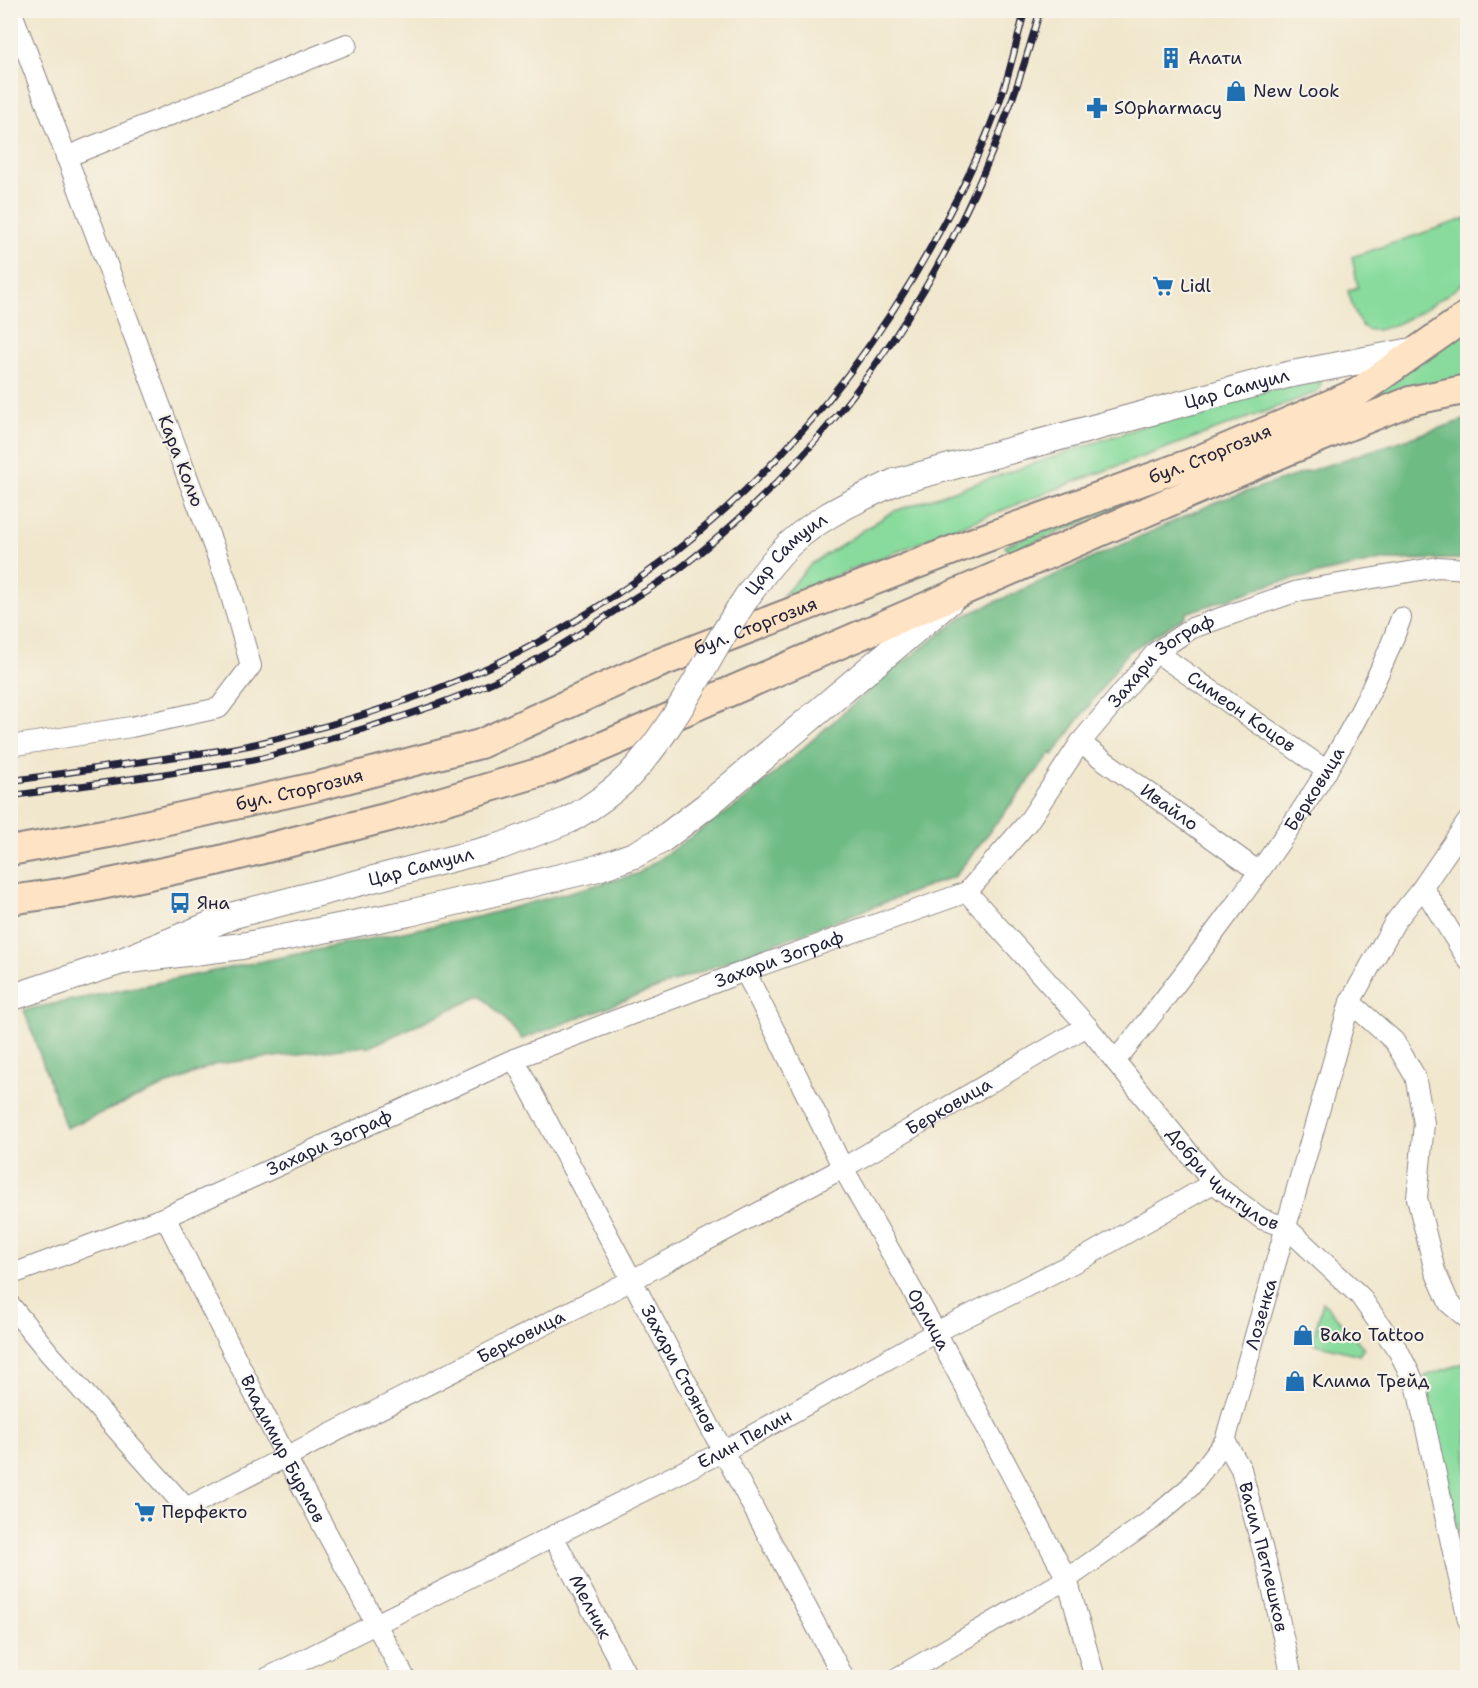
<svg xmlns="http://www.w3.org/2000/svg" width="1478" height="1688" font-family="'Shantell Sans',sans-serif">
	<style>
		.green { fill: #88db9d; stroke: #557e6c; stroke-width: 1.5 }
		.forest { fill: #6ebb84; stroke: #486e60; stroke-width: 1.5 }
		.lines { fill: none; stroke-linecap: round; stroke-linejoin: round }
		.minor-casing { stroke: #8a8484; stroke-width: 22 }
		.tertiary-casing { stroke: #8a8484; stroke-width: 28 }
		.secondary-casing { stroke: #8a8484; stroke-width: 32 }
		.minor { stroke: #fff; stroke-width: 20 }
		.tertiary { stroke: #fff; stroke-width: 26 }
		.secondary { stroke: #fee4c5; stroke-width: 28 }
		.rail-casing { stroke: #22223b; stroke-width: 7 }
		.rail { stroke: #f7f3e8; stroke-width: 4.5; stroke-dasharray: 14; stroke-linecap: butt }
		.tertiary-bridge-casing { stroke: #8a8484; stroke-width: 28; stroke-linecap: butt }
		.tertiary-bridge { stroke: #fff; stroke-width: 26 }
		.labels { text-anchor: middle; stroke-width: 4.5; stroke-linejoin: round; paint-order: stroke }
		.poi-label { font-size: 18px; fill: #22223b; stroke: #f7f3e8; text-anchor: start }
		.street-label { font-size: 18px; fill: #22223b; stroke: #f7f3e8 }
	</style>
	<rect width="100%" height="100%" fill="#f7f3e8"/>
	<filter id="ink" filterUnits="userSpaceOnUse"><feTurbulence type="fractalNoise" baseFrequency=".0167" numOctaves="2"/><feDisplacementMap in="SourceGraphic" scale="12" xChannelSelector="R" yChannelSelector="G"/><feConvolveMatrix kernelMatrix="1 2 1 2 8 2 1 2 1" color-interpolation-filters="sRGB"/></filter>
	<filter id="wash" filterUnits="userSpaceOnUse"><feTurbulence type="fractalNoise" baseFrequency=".008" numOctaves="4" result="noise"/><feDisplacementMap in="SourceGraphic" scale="24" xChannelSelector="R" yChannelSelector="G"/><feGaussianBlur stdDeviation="1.35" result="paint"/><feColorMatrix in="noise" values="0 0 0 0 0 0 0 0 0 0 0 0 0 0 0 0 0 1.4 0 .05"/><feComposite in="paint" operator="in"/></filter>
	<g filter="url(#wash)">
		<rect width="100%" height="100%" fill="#f1e7cd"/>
		<g class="green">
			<path d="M1467 218V280C1452 292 1383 341 1365 328 1355 321 1352 303 1348 291L1358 287 1352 257Z"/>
			<polygon points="1467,328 1467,381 1316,429 1009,552 1005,546 1220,459"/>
			<polygon points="1315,376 1321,382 1318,392 1074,482 782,597 811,564 892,512 1141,427"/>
			<polygon points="1323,1302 1364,1348 1359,1355 1312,1343"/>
			<polygon points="1467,1362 1467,1572 1425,1376"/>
		</g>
		<polygon class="forest" points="1467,419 1467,559 1381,560 1272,584 1186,613 1186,616 1128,652 1053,755 1051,753 955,876 522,1039 482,995 367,1048 365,1046 216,1064 66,1128 24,1010 481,916 637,874 743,801 885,676 964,616 1221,500"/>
	</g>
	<g filter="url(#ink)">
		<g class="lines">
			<defs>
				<g id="minor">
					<polyline points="66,157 347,44"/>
					<path id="s1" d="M1156 652 1327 771"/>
					<path id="s2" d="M1080 743 1259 872"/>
					<polyline points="10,746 131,727 219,708 251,666 227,582 11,10"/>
					<polyline points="1423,887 1468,960"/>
					<path id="s3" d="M967 892 1087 1026 1213 1183 1262 1219 1286 1227 1360 1296 1399 1352 1417 1388 1468 1620"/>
					<path id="s4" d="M745 971 843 1168 936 1332 1067 1579 1095 1678"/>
					<polyline points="1350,1002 1394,1041 1415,1076 1424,1123 1417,1198 1435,1271 1449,1303 1468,1319"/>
					<path id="s5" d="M514 1059 844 1678"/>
					<path id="s6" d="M1116 1060C1159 1008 1198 955 1238 901 1303 812 1364 722 1401 618"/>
					<path id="s7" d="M165 1217 286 1457 405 1678"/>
					<path id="s8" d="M10 1275 165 1217 514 1059 745 971 967 892 1028 822 1080 743 1156 652 1192 628 1298 591 1438 567 1468 569"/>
					<path id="s9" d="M10 1305 49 1353 186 1508 632 1280 843 1168 1087 1026"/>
					<path id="s10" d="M1225 1441 1241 1469 1270 1577 1292 1678"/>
					<path id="s11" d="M553 1536 628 1678"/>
					<path id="s12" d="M267 1678 724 1451 936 1332 1087 1256 1213 1183"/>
					<path id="s13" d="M897 1678 1067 1579 1150 1521 1190 1487 1225 1441 1350 1002 1395 922 1423 887 1468 821"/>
				</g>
				<g id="tertiary">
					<path id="s14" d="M895 482 1287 375 1417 350"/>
					<polyline points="122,961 242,946 409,913 598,868 634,855 660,841 706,806 950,601"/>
					<path id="s15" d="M10 998 122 961 234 915 501 846 569 820"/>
				</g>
				<g id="secondary">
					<path id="s16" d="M10 851 114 832 319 786 480 744 649 667 974 542 1194 462 1357 393 1468 315"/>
					<polyline points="10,900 67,892 216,861 389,817 548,770 1287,451 1410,401 1468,389"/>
				</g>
			</defs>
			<use href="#minor" class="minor-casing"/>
			<use href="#tertiary" class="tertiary-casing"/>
			<use href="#secondary" class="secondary-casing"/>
			<use href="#minor" class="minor"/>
			<use href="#tertiary" class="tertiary"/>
			<use href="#secondary" class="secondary"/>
			<defs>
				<g id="rail">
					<path d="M10 781C65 773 119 765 174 757 201 753 229 750 255 744 359 720 466 685 558 631 722 536 848 401 938 234 962 190 985 144 1001 97 1011 69 1017 39 1025 10"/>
					<path d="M10 796C91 784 173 774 253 760 273 756 294 749 314 743 365 729 417 713 467 693 521 672 571 640 619 608 640 594 663 581 683 566 864 425 981 229 1040 10"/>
				</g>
			</defs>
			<use href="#rail" class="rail-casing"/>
			<use href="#rail" class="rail"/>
			<defs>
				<g id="tertiary-bridge">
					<path id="s17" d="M569 820C590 808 611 794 628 777 690 712 720 621 780 554 810 520 855 501 895 482"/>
				</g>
			</defs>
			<use href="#tertiary-bridge" class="tertiary-bridge-casing"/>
			<use href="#tertiary-bridge" class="tertiary-bridge"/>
		</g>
	</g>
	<defs>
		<symbol id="building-bare" viewBox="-9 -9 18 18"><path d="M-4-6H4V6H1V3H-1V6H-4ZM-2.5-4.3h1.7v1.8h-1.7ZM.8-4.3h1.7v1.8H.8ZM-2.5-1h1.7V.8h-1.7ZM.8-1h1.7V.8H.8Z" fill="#1f6fb2" stroke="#f7f3e8" stroke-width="2.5" paint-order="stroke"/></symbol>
		<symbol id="shop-bare" viewBox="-9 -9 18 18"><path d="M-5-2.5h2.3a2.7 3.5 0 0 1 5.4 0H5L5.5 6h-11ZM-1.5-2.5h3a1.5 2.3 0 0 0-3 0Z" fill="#1f6fb2" stroke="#f7f3e8" stroke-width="2.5" paint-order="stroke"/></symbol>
		<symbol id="pharmacy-bare" viewBox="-9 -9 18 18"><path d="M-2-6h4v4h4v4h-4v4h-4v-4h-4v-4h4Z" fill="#1f6fb2" stroke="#f7f3e8" stroke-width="2.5" paint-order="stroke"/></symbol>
		<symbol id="supermarket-bare" viewBox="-9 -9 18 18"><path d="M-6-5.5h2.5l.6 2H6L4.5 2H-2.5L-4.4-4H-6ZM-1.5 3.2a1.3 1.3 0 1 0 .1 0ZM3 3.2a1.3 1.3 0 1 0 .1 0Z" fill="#1f6fb2" stroke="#f7f3e8" stroke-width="2.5" paint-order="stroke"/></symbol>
		<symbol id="bus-bare" viewBox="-9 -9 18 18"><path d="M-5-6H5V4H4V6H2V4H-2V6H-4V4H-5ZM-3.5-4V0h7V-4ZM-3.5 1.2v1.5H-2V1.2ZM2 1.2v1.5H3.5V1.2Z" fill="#1f6fb2" stroke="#f7f3e8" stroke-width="2.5" paint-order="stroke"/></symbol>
	</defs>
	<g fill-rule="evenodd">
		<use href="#building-bare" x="1156" y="43" width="30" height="30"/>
		<use href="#shop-bare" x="1221" y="76" width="30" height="30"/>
		<use href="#pharmacy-bare" x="1082" y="93" width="30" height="30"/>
		<use href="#supermarket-bare" x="1148" y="271" width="30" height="30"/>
		<use href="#bus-bare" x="165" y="888" width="30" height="30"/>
		<use href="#shop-bare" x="1288" y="1320" width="30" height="30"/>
		<use href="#shop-bare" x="1280" y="1366" width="30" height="30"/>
		<use href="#supermarket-bare" x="130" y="1497" width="30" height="30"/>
	</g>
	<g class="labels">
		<g class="poi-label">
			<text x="1188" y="64">Алати</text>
			<text x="1253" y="97">New Look</text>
			<text x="1114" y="114">SOpharmacy</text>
			<text x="1180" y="292">Lidl</text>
			<text x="197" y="909">Яна</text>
			<text x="1320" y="1341">Bako Tattoo</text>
			<text x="1312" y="1387">Клима Трейд</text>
			<text x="162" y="1518">Перфекто</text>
		</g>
		<g class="street-label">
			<text dy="6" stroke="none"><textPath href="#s14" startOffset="354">Цар Самуил</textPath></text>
			<text dy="6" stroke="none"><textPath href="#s16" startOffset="1268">бул. Сторгозия</textPath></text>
			<text transform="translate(181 461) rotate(69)" y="6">Кара Колю</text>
			<text dy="6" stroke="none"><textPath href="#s17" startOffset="348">Цар Самуил</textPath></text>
			<text dy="6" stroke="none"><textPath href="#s16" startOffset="782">бул. Сторгозия</textPath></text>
			<text dy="6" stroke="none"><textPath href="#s8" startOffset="1336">Захари Зограф</textPath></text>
			<text dy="6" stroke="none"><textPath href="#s1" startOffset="104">Симеон Коцов</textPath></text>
			<text dy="6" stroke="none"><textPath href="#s6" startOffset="336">Берковица</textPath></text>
			<text dy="6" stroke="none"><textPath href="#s16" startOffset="296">бул. Сторгозия</textPath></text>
			<text dy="6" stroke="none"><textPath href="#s2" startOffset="110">Ивайло</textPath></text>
			<text dy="6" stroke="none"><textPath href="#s15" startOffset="432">Цар Самуил</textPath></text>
			<text dy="6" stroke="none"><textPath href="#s8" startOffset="832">Захари Зограф</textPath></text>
			<text dy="6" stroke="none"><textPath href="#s9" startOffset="1131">Берковица</textPath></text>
			<text dy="6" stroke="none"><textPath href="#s8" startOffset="346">Захари Зограф</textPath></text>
			<text dy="6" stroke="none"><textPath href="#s3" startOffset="386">Добри Чинтулов</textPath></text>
			<text dy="6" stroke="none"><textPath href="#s13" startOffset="540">Лозенка</textPath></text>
			<text dy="6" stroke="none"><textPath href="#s4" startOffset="394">Орлица</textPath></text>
			<text dy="6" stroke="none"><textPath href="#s9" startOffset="645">Берковица</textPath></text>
			<text dy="6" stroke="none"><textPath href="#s5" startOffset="351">Захари Стоянов</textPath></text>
			<text dy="6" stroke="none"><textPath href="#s12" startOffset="534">Елин Пелин</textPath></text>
			<text dy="6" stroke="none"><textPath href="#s7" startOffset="260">Владимир Бурмов</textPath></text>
			<text dy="6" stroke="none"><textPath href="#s10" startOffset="123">Васил Петлешков</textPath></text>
			<text dy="6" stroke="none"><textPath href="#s11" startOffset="80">Мелник</textPath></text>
		</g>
	</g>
	<rect width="1478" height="1688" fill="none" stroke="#f7f3e8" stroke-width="36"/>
</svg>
